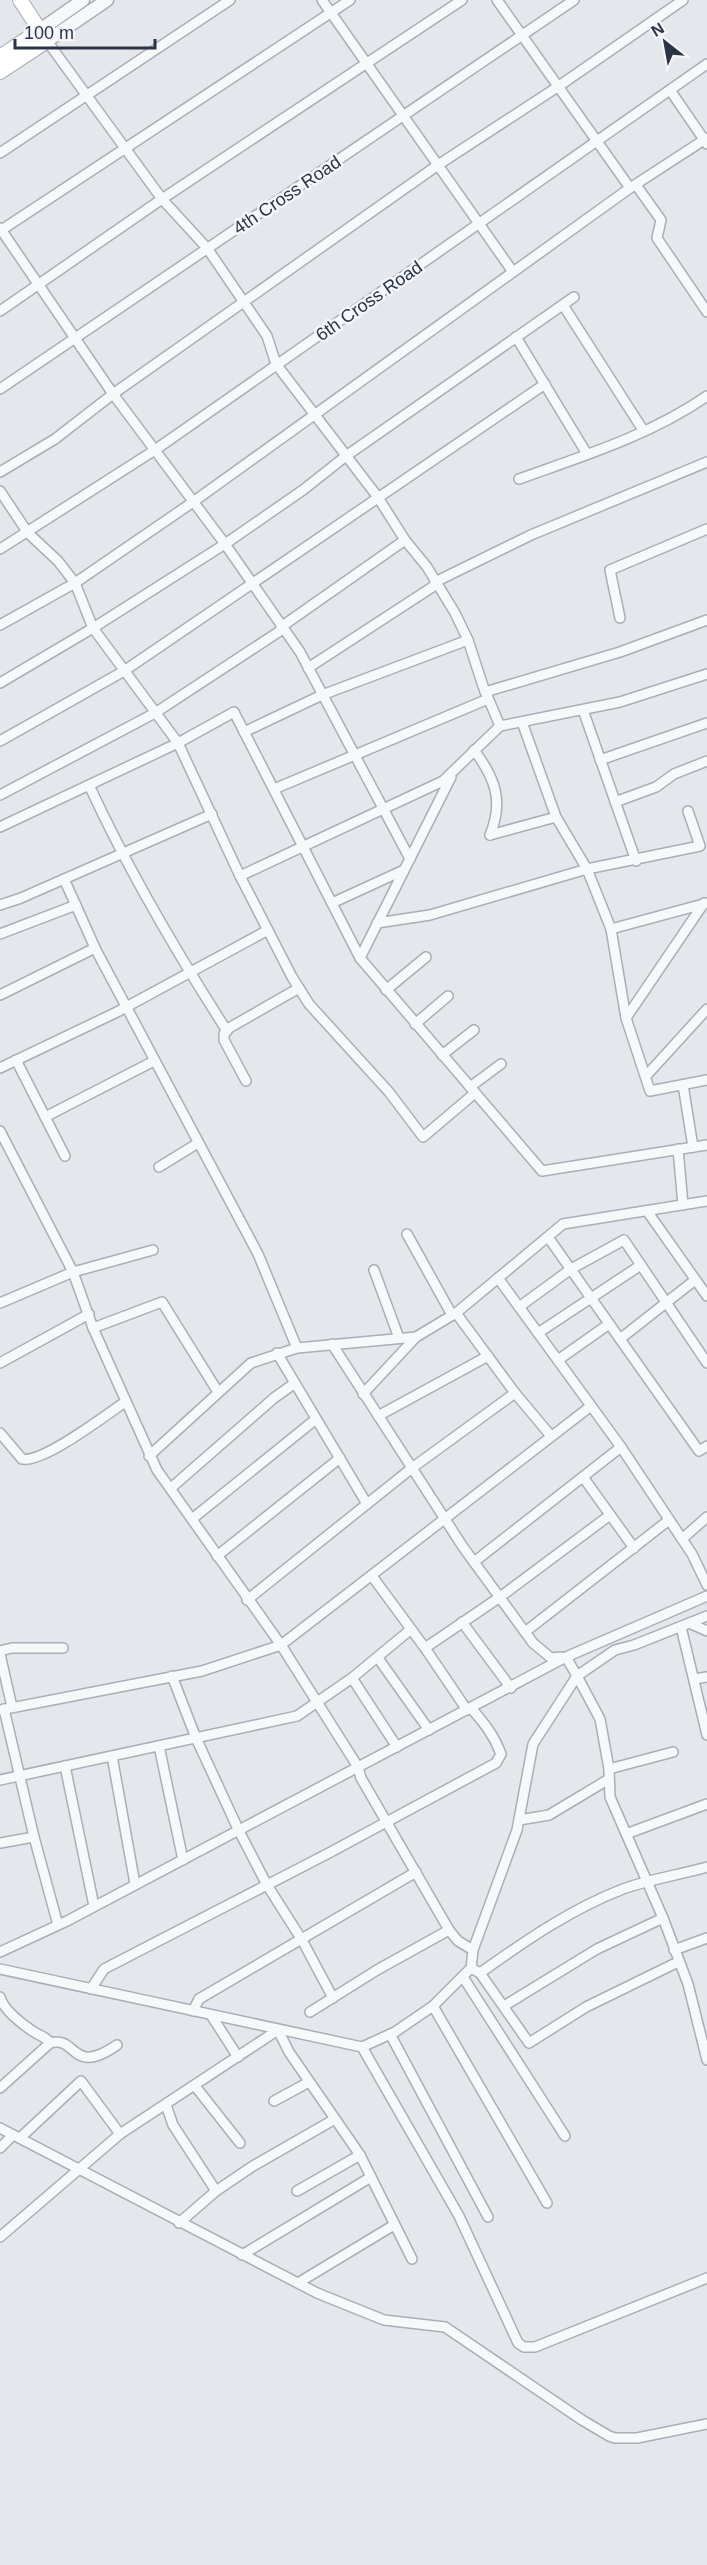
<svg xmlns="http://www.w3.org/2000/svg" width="707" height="2565" font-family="Arial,sans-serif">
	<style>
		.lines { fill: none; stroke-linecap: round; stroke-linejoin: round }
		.minor-casing { stroke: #a9aeb7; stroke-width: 12 }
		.tertiary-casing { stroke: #a9aeb7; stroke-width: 15 }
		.secondary-casing { stroke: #a9aeb7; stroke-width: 16 }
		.minor { stroke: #f7f8fa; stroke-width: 9 }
		.tertiary { stroke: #f7f8fa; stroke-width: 12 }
		.secondary { stroke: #fff; stroke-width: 14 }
		.labels { text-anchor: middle; stroke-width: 5; stroke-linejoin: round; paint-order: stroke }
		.street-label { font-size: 18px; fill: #2b3445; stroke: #f4f6f9 }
	</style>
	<rect width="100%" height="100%" fill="#e4e7ec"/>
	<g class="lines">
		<defs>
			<g id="minor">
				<polyline points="322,0 513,272"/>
				<polyline points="497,0 630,188 707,138"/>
				<polyline points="47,41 162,199 207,248 267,336 276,364 377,496 405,540 427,567 455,613 468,640 483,686 500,726 620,702 707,674"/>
				<polyline points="670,90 707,144"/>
				<polyline points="0,153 230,0"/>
				<polyline points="636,185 661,220 657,238 707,312"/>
				<polyline points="0,228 113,394 225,544 300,652 410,859"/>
				<polyline points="0,231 350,0"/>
				<polyline points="563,305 643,430"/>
				<polyline points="0,311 162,199 462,0"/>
				<polyline points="516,337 587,454"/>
				<polyline points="0,389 574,0"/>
				<polyline points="0,472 55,439 113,394 438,165 559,86 683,0"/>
				<path d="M519 479C583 456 651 435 707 396"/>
				<polyline points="0,491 28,533 58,561 75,583 93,628 178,743 240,876 292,977 309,1004 389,1092 423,1137 475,1093"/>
				<polyline points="0,549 155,450 707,64"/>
				<polyline points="435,582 531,535 707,462"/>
				<polyline points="620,618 610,570 707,529"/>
				<polyline points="0,625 75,583 193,502 630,188"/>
				<polyline points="281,627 405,540"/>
				<polyline points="308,668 437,584"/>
				<polyline points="0,683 93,628 225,544 303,490 346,456 574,297"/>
				<polyline points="485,692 620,652 707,620"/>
				<polyline points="322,695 468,640"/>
				<polyline points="583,710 636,861"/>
				<polyline points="522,722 556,817 587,869 611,929 626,1018 650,1091 707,1080"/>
				<polyline points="244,732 322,695"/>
				<polyline points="0,741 124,671 545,384"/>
				<path d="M474 750C495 778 504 801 490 835"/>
				<polyline points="600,760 707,723"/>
				<path d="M89 785C129 872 175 950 227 1031"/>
				<polyline points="274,789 488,699"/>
				<polyline points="0,795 155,713 283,629"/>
				<polyline points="615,802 656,787 674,774 707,761"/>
				<polyline points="0,827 178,743 234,712 360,958 542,1171 707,1145"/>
				<polyline points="490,835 556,817"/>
				<polyline points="240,876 443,781 500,726"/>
				<polyline points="64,879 96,950 258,1254 297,1348"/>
				<polyline points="332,903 404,870"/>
				<polyline points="0,905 21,898 212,814"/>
				<polyline points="377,923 430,915 587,869 700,846 688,811"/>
				<polyline points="611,929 707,903"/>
				<polyline points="0,934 76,905"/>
				<polyline points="360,958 451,777"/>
				<polyline points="386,990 426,957"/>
				<polyline points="0,995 95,948"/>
				<polyline points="626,1018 704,903"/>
				<polyline points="415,1024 448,996"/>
				<polyline points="442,1055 474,1030"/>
				<polyline points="16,1060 65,1156"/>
				<polyline points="0,1068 117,1012 268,930"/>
				<polyline points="646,1076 707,1009"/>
				<polyline points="246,1081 224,1040 224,1034 229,1028 299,988"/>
				<polyline points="683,1085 693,1147"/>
				<polyline points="470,1087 501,1064"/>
				<polyline points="45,1117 154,1061"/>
				<polyline points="0,1131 73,1272 93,1328 157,1470 281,1645 358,1767 361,1778 449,1930 458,1941 473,1950"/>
				<polyline points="678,1149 683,1205"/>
				<polyline points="159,1167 198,1143"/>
				<polyline points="647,1211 707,1296"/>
				<polyline points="407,1234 452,1315"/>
				<polyline points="548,1237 699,1451 707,1446"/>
				<polyline points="374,1270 399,1338"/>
				<polyline points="498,1278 621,1447 692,1554 707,1585"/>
				<polyline points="0,1303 73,1272 153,1250"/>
				<polyline points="519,1307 571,1269 624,1240 707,1363"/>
				<polyline points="456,1313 515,1393 551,1436"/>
				<polyline points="93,1328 162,1302 218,1392"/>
				<polyline points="538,1333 641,1265"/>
				<polyline points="620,1339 695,1280"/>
				<polyline points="332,1344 463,1547 533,1643 551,1658 561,1657"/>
				<polyline points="277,1353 367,1504"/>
				<polyline points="558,1360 609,1324"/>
				<polyline points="0,1363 89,1314"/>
				<polyline points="363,1394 416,1337 456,1313 563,1224 707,1201"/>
				<polyline points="378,1416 488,1356"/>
				<path d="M0 1433 22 1459C42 1464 106 1415 125 1402"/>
				<polyline points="149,1456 251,1363 297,1348 416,1337"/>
				<polyline points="583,1477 634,1548"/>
				<polyline points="171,1488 274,1398 295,1383"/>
				<polyline points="192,1519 316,1419"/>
				<polyline points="682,1539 707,1517"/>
				<polyline points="217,1556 340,1458"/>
				<polyline points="474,1562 621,1447"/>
				<polyline points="372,1576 425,1648 467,1710"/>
				<polyline points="247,1600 412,1468 515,1393"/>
				<polyline points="707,1616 634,1645 615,1650 577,1676 600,1719 609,1769 610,1797 663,1918 688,1984 707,2060"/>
				<polyline points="462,1622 511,1688"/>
				<polyline points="689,1623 707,1631"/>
				<polyline points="681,1627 707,1735"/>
				<polyline points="525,1632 669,1520"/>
				<polyline points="425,1648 500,1597 610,1515"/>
				<polyline points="0,1651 12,1648 63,1648"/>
				<polyline points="0,1654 12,1707"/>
				<polyline points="378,1658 429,1730"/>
				<polyline points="172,1676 196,1738 239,1831 267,1885 302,1940 333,1998"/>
				<polyline points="352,1678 397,1747"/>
				<polyline points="694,1679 707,1677"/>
				<polyline points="4,1709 34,1837 58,1925"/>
				<polyline points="0,1710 202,1671 281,1645 591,1406"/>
				<polyline points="159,1746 183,1860"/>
				<polyline points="112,1756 135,1884"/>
				<polyline points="65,1766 94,1906"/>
				<polyline points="609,1769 673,1752"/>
				<polyline points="0,1780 297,1716 352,1678 410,1630"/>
				<polyline points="519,1820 549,1815 609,1779"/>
				<polyline points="626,1834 707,1804"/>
				<polyline points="0,1843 34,1837"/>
				<polyline points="674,1950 707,1938"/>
				<polyline points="0,1952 67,1921 566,1657 707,1596"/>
				<path d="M471 1968 480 1973C525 1941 571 1909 623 1889 650 1879 679 1875 707 1867"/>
				<polyline points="0,1969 362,2047 395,2032 433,2006 471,1968 473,1950 517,1830 533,1744 577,1676 566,1657"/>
				<polyline points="480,1973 529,2043 586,2007 678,1962"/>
				<polyline points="463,1977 565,2136"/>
				<path d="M91 1989 104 1969 327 1854 496 1763 501 1754C494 1735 484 1723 471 1708"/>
				<path d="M0 1997C4 2011 22 2024 34 2032 40 2036 47 2037 50 2043 77 2035 71 2077 117 2045"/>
				<polyline points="433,2006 547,2203"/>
				<polyline points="504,2006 597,1949 663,1918"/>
				<polyline points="193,2011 199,1999 416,1872"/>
				<polyline points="310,2012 377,1970 449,1930"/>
				<polyline points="211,2015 238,2057"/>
				<polyline points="390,2034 488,2217"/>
				<polyline points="362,2047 459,2216 518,2343 524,2347 535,2347 707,2278"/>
				<polyline points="195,2086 240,2143"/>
				<polyline points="0,2088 50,2043"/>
				<polyline points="274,2101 309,2082"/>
				<polyline points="166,2105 173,2125 216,2191"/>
				<polyline points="0,2128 317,2293 384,2320 445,2327 582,2420 609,2436 615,2438 637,2438 707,2424"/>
				<polyline points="20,2138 81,2081 120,2134"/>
				<polyline points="0,2148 13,2135"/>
				<polyline points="297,2191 360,2155"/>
				<polyline points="179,2223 216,2191 253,2166 335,2119"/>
				<polyline points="0,2237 120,2134 278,2030 289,2052 360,2155 412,2259"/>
				<polyline points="242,2255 371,2177"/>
				<polyline points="298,2283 394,2225"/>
			</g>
			<g id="tertiary">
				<polyline points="40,30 83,0"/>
				<polyline points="47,41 107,0"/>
			</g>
			<g id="secondary">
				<polyline points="0,57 40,30"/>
				<polyline points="0,72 47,41 20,0"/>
			</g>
		</defs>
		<use href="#minor" class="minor-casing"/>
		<use href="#tertiary" class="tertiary-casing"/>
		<use href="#secondary" class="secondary-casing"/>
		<use href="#minor" class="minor"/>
		<use href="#tertiary" class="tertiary"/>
		<use href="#secondary" class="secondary"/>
	</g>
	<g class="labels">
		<g class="street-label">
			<text transform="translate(287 195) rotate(-34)" y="6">4th Cross Road</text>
			<text transform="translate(369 301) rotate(-35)" y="6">6th Cross Road</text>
		</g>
	</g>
	<g transform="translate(665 42) rotate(329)" stroke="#f4f6f9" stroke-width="4.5" paint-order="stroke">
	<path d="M0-4.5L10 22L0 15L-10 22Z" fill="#2b3445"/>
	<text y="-9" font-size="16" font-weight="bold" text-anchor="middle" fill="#2b3445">N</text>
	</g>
	<path d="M15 39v9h140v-9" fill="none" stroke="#2b3445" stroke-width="3"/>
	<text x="24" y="39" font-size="18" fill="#2b3445" stroke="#f4f6f9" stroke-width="4.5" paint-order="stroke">100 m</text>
</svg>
